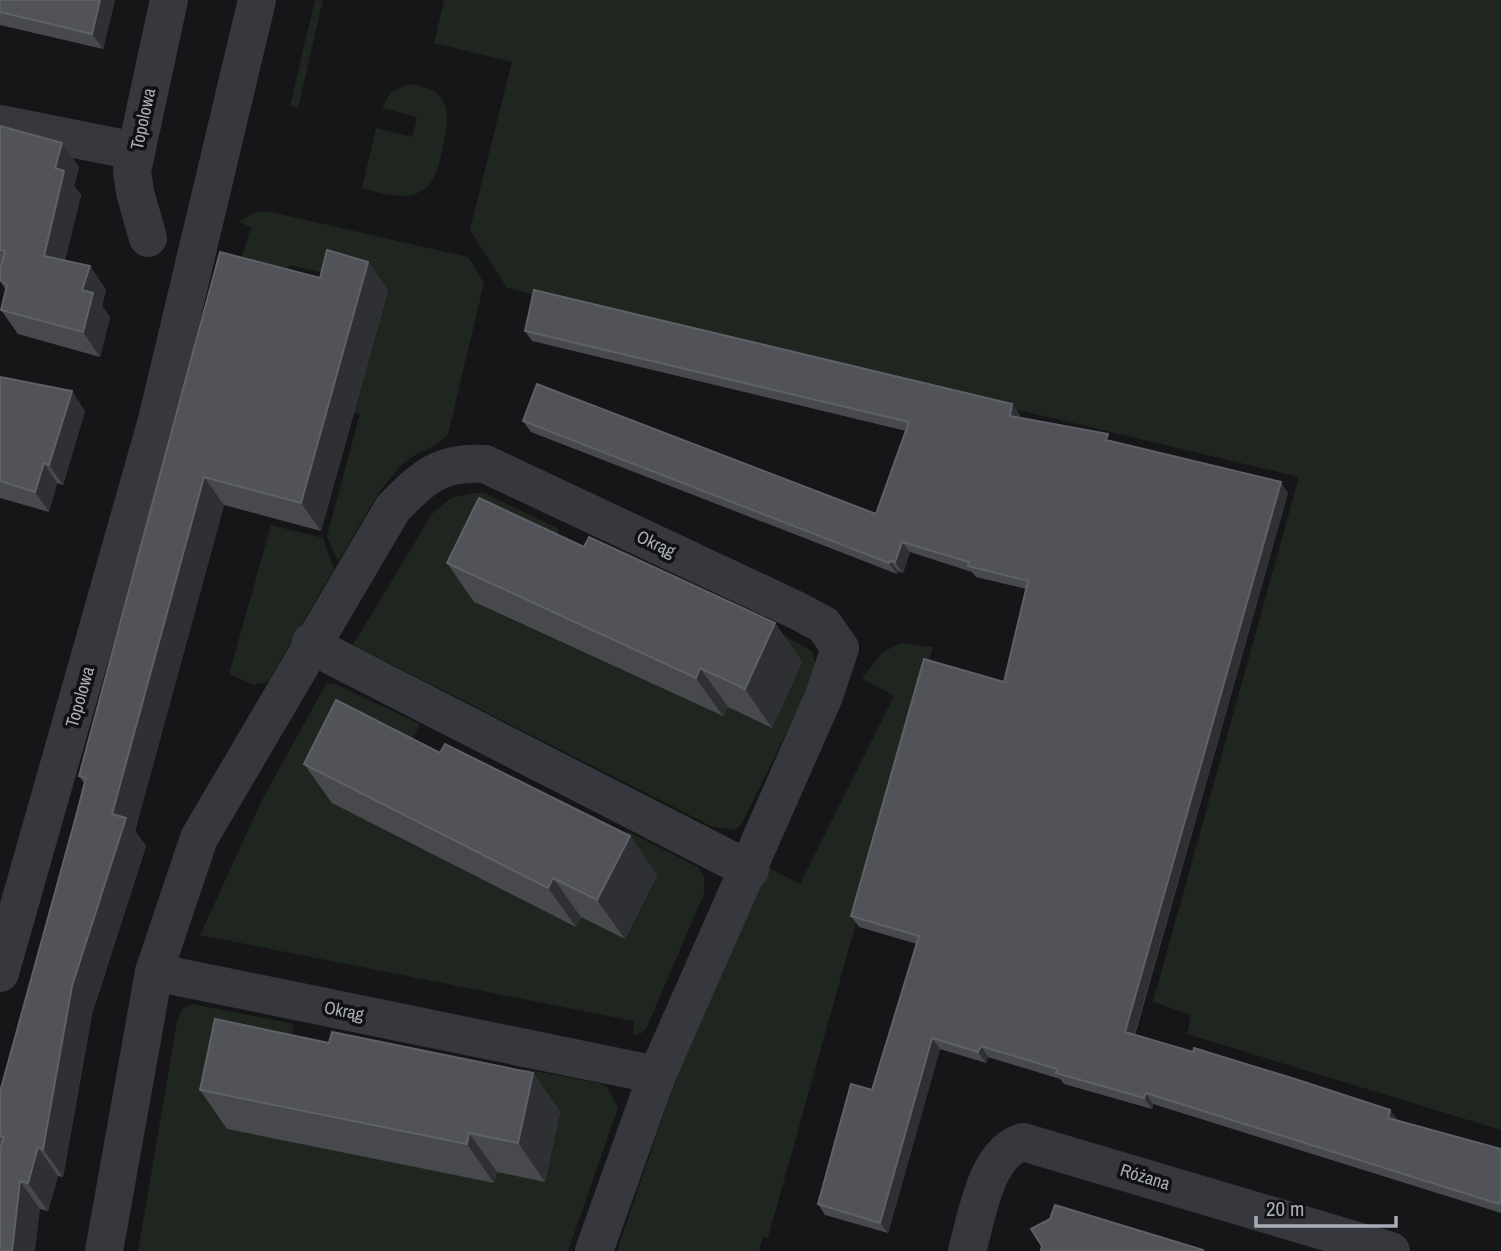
<svg xmlns="http://www.w3.org/2000/svg" width="1501" height="1251" font-family="'Archivo Narrow',sans-serif">
	<style>
		.green { fill: #1e261f }
		.lines { fill: none; stroke-linecap: round; stroke-linejoin: round }
		.street { stroke: #37383d; stroke-width: 38 }
		.wall { fill: #47494d }
		.shaded-wall { fill: #2f3033 }
		.building { fill: #525359; stroke: #5f6168; stroke-width: 2 }
		.labels { text-anchor: middle; stroke-width: 7; stroke-linejoin: round; paint-order: stroke }
		.street-label { font-size: 18px; fill: #a8adb8; stroke: #111113 }
	</style>
	<rect width="100%" height="100%" fill="#161618"/>
	<g class="green">
		<polygon points="315,0 323,0 298,108 290,106"/>
		<polygon points="444,0 1501,0 1501,1130 1187,1034 1191,1015 1153,1002 1299,477 507,288 470,230 512,62 434,43"/>
		<path d="M409 84C454 88 450 117 442 151 439 166 435 184 420 192 401 201 380 192 362 188L376 128 412 137 417 117 382 108 391 92Z"/>
		<path d="M266 211 468 257 484 283 448 434C435 449 417 451 403 464 376 490 358 530 338 562L327 536 360 414 354 412 347 278 289 265 281 291 235 280 251 227 238 222 254 213Z"/>
		<polygon points="472,493 484,493 559,529 546,556 475,603 723,716 728,707 772,727 775,631 812,651 817,671 741,825 735,830 713,827 353,645 432,514 451,498"/>
		<polygon points="271,525 323,538 334,569 268,682 253,685 229,674"/>
		<polygon points="900,643 933,647 768,1238 763,1237 759,1251 617,1251 677,1076 768,867 800,884 894,696 862,678 882,653"/>
		<polygon points="333,683 420,724 402,759 576,926 627,831 698,867 704,877 704,894 647,1027 642,1033 633,1035 634,1021 200,935 263,798 326,684"/>
		<polygon points="193,1004 294,1024 285,1067 228,1129 494,1183 525,1069 599,1083 608,1088 618,1108 568,1251 138,1251 177,1022 182,1009"/>
	</g>
	<g class="lines">
		<g class="street">
			<polyline points="0,124 135,151"/>
			<polyline points="148,238 135,192 132,171 169,0"/>
			<polyline points="311,642 332,656 750,870"/>
			<polyline points="154,972 657,1075"/>
			<polyline points="0,973 157,420 257,0"/>
			<path d="M104 1251 154 972 199 838 393 508C424 477 440 461 485 464L798 611 824 625 840 648 824 696 657 1075 594 1251"/>
			<path d="M967 1251C977 1217 985 1153 1023 1142L1391 1251"/>
		</g>
	</g>
	<g class="wall">
		<polygon points="0,0 115,0 103,49 0,25"/>
		<polygon points="0,126 79,167 74,186 81,195 65,260 90,266 106,290 102,306 110,317 100,357 18,334 1,310 6,290 0,281"/>
		<polygon points="220,252 320,278 368,262 388,290 321,531 224,505 135,831 146,846 92,1014 63,1177 58,1176 48,1211 40,1209 0,1251 0,1092 75,820 84,783 79,776"/>
		<polygon points="525,331 1012,404 1020,415 1019,418 1113,442 1288,493 1135,1035 1398,1120 1501,1149 1501,1213 1153,1104 1152,1109 1064,1084 1060,1079 988,1057 986,1063 940,1049 888,1233 825,1215 818,1204 872,1090 917,944 859,927 851,916 1004,682 1026,589 976,577 972,572 910,552 903,573 898,571 897,574 531,432 523,421 876,514 906,431 532,341"/>
		<polygon points="0,377 85,411 63,485 57,483 49,512 0,498"/>
		<polygon points="584,547 775,623 802,662 772,728 728,707 723,716 474,602 447,563"/>
		<polygon points="440,753 630,836 657,875 625,939 581,917 576,927 332,803 304,764"/>
		<polygon points="329,1043 533,1073 560,1112 545,1182 497,1172 494,1183 227,1129 200,1090"/>
	</g>
	<g class="shaded-wall">
		<polygon points="100,0 115,0 103,49 92,34"/>
		<polygon points="62,143 79,167 74,186 81,195 60,280 44,256 55,168"/>
		<polygon points="368,262 388,290 321,531 301,503"/>
		<polygon points="90,266 106,290 102,306 110,317 100,357 83,332 82,290"/>
		<polygon points="72,391 85,411 63,485 49,465"/>
		<polygon points="1012,404 1020,415 1017,427 1010,416"/>
		<polygon points="44,463 57,483 49,512 35,492"/>
		<polygon points="204,477 224,505 135,831 146,846 92,1014 63,1177 43,1149 72,986 112,814"/>
		<polygon points="1281,482 1288,493 1132,1043 1125,1032"/>
		<polygon points="902,542 910,552 903,573 895,562"/>
		<polygon points="890,561 898,571 897,574 889,563"/>
		<polygon points="775,623 802,662 772,728 745,689"/>
		<polygon points="700,668 728,707 723,716 696,678"/>
		<polygon points="630,836 657,875 625,939 597,900"/>
		<polygon points="553,878 581,917 576,927 548,888"/>
		<polygon points="932,1038 940,1049 888,1233 880,1223"/>
		<polygon points="981,1046 988,1057 986,1063 978,1052"/>
		<polygon points="533,1073 560,1112 545,1182 518,1143"/>
		<polygon points="1146,1093 1153,1104 1152,1109 1144,1098"/>
		<polygon points="1390,1110 1398,1120 1388,1118"/>
		<polygon points="469,1133 497,1172 494,1183 467,1144"/>
		<polygon points="38,1147 58,1176 48,1211 28,1183"/>
		<polygon points="20,1181 40,1209 35,1251 12,1251"/>
	</g>
	<g class="building">
		<polygon points="0,0 100,0 92,34 0,12"/>
		<polygon points="0,126 62,143 55,168 64,171 44,256 90,266 82,290 93,293 83,332 1,310 7,285 0,280 0,270 5,251 0,250"/>
		<polygon points="327,250 368,262 301,503 204,477 112,814 126,818 72,986 43,1149 38,1147 28,1183 20,1181 12,1251 0,1251 0,1150 4,1137 0,1136 0,1092 75,820 86,778 79,776 220,252 320,278"/>
		<polygon points="534,290 1012,404 1010,416 1108,434 1106,440 1281,482 1125,1032 1193,1052 1194,1048 1298,1080 1390,1110 1388,1118 1501,1149 1501,1197 1499,1204 1146,1093 1144,1098 1056,1073 1057,1069 981,1046 978,1052 932,1038 880,1223 818,1204 851,1084 872,1090 919,936 851,916 924,659 1004,682 1028,581 968,566 969,562 902,542 895,562 890,561 889,563 523,421 537,384 876,514 909,422 525,331"/>
		<polygon points="0,377 72,391 49,465 44,463 35,492 0,481"/>
		<polygon points="479,498 584,547 589,537 775,623 745,689 700,668 696,678 447,563"/>
		<polygon points="336,700 440,753 445,744 630,836 597,900 553,878 548,888 304,764"/>
		<polygon points="215,1019 329,1043 332,1032 533,1073 518,1143 469,1133 467,1144 200,1090"/>
		<polygon points="1055,1205 1203,1250 1202,1251 1041,1251 1042,1246 1031,1229 1050,1219"/>
	</g>
	<g class="labels">
		<g class="street-label">
			<text transform="translate(143 119) rotate(-78)" y="6">Topolowa</text>
			<text transform="translate(656 544) rotate(25)" y="6">Okrąg</text>
			<text transform="translate(80 697) rotate(-74)" y="6">Topolowa</text>
			<text transform="translate(344 1011) rotate(11)" y="6">Okrąg</text>
			<text transform="translate(1145 1177) rotate(17)" y="6">Różana</text>
		</g>
	</g>
	<path d="M1256 1216v10h140v-10" fill="none" stroke="#a8adb8" stroke-width="3.5"/>
	<text x="1266" y="1216" font-size="21" fill="#a8adb8" stroke="#111113" stroke-width="5" paint-order="stroke">20 m</text>
</svg>
